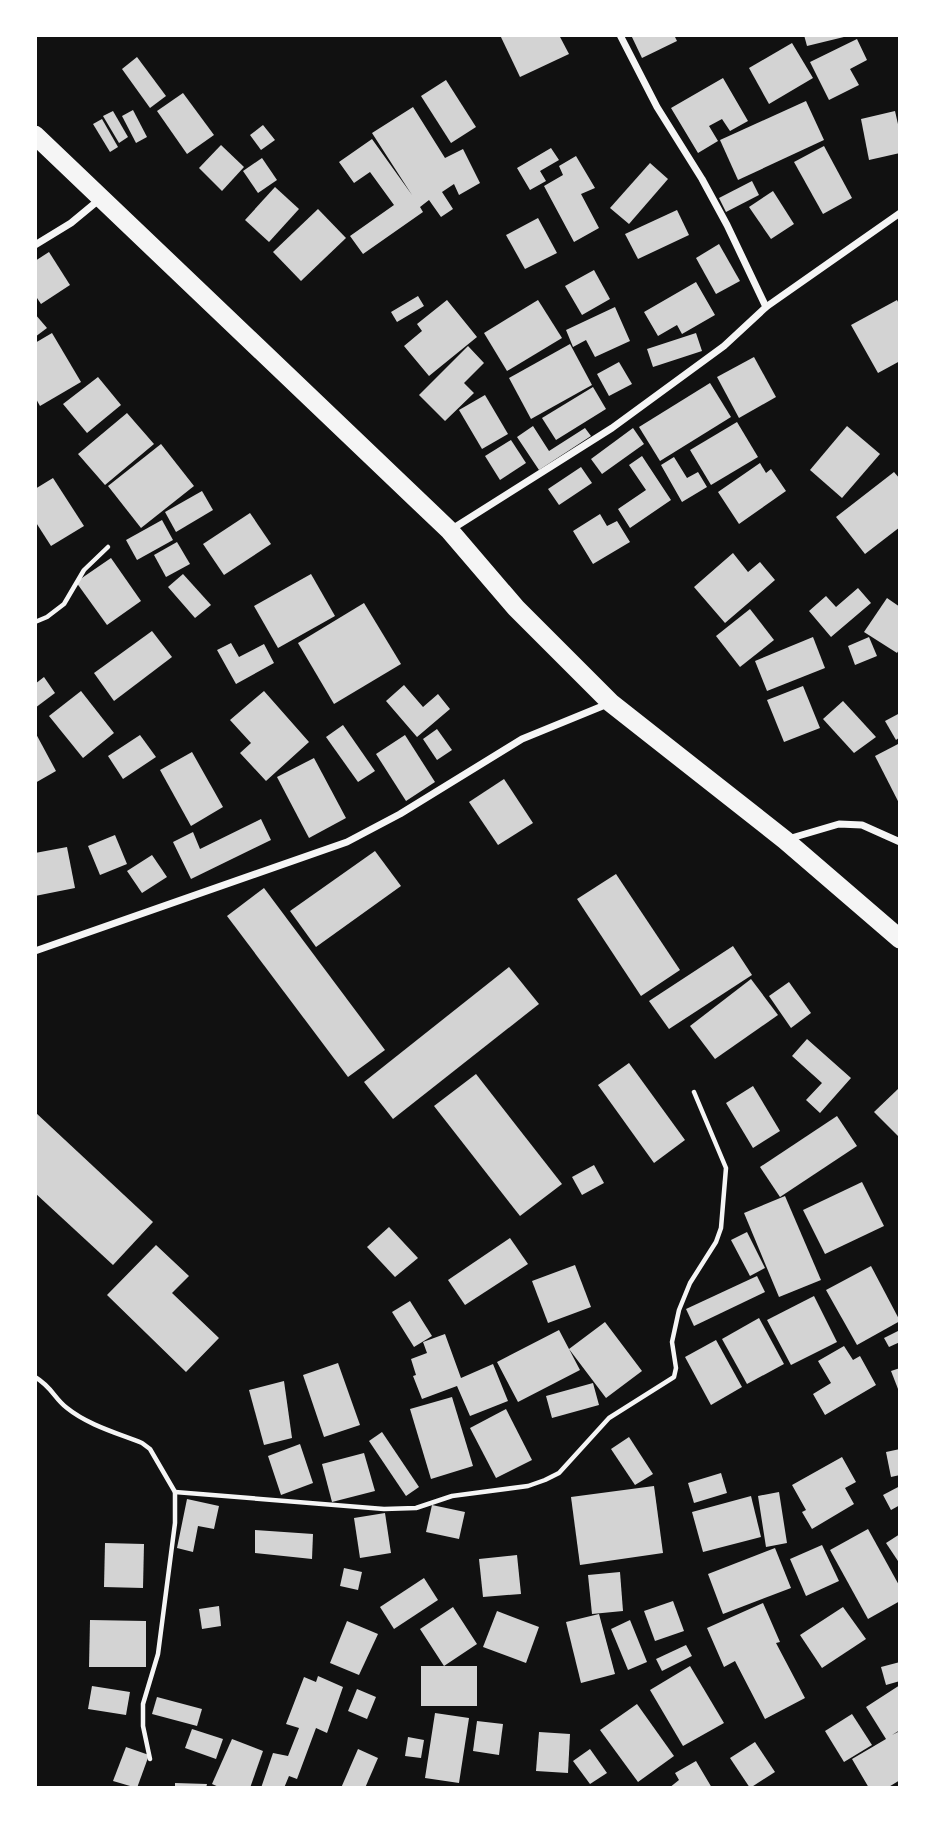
<svg xmlns="http://www.w3.org/2000/svg" width="935" height="1823" font-family="Overpass,sans-serif">
	<style>
		.building { fill: #d3d3d3 }
		.lines { fill: none; stroke-linecap: round; stroke-linejoin: round }
		.path { stroke: #f5f5f5; stroke-width: 4.5 }
		.minor { stroke: #f5f5f5; stroke-width: 7 }
		.trunk { stroke: #f5f5f5; stroke-width: 19 }
	</style>
	<rect width="100%" height="100%" fill="#111"/>
	<g class="building">
		<polygon points="500,35 559,35 569,54 520,77"/>
		<polygon points="631,35 674,35 677,41 642,58"/>
		<polygon points="804,35 848,35 848,36 807,46"/>
		<polygon points="857,39 867,60 850,69 859,85 829,100 810,62"/>
		<polygon points="792,43 813,78 769,104 749,68"/>
		<polygon points="137,57 166,96 150,108 122,69"/>
		<polygon points="723,78 748,121 730,131 722,119 709,126 718,141 698,153 671,108"/>
		<polygon points="446,80 476,127 451,143 421,96"/>
		<polygon points="183,93 214,135 187,154 157,111"/>
		<polygon points="806,101 824,140 738,180 720,140"/>
		<polygon points="413,107 445,158 463,149 480,183 459,195 454,184 442,192 453,209 441,217 429,200 420,207 423,212 363,254 350,236 394,205 370,172 354,183 339,162 372,139 412,195 372,133"/>
		<polygon points="133,110 147,137 136,143 122,116"/>
		<polygon points="113,111 128,137 119,143 103,116"/>
		<polygon points="895,111 900,133 900,153 869,160 861,119"/>
		<polygon points="102,119 118,147 110,152 93,124"/>
		<polygon points="263,125 275,140 261,150 250,135"/>
		<polygon points="221,145 244,167 222,191 199,168"/>
		<polygon points="824,146 852,198 823,214 794,162"/>
		<polygon points="551,148 559,160 540,171 546,181 530,190 517,168"/>
		<polygon points="576,156 595,188 581,194 599,228 574,242 544,186 563,175 559,166"/>
		<polygon points="262,158 277,180 258,193 243,171"/>
		<polygon points="650,163 668,179 629,224 610,208"/>
		<polygon points="752,181 759,195 726,212 719,198"/>
		<polygon points="275,187 299,209 269,242 245,220"/>
		<polygon points="773,191 794,224 771,239 749,207"/>
		<polygon points="318,209 346,238 301,281 273,252"/>
		<polygon points="677,210 689,235 638,259 625,234"/>
		<polygon points="538,218 557,253 525,269 506,235"/>
		<polygon points="719,244 740,281 716,294 696,258"/>
		<polygon points="49,252 70,285 41,304 35,295 35,261"/>
		<polygon points="594,270 610,299 582,315 565,286"/>
		<polygon points="696,282 715,315 682,334 677,325 658,336 644,312"/>
		<polygon points="418,296 424,306 397,322 391,312"/>
		<polygon points="447,300 477,337 429,376 404,346 422,331 417,324"/>
		<polygon points="538,300 562,338 507,371 484,333"/>
		<polygon points="897,300 900,306 900,361 878,373 851,325"/>
		<polygon points="615,307 630,341 595,357 586,340 573,347 566,330"/>
		<polygon points="35,314 47,328 35,337"/>
		<polygon points="52,333 81,382 40,406 35,397 35,343"/>
		<polygon points="696,333 702,351 653,367 647,349"/>
		<polygon points="570,344 592,385 531,419 509,378"/>
		<polygon points="468,346 484,363 464,383 474,393 445,421 419,395"/>
		<polygon points="754,357 776,397 739,418 717,377"/>
		<polygon points="619,362 632,384 609,396 597,374"/>
		<polygon points="98,377 121,405 87,433 63,404"/>
		<polygon points="710,383 731,417 660,461 639,427"/>
		<polygon points="593,387 606,409 556,440 542,418"/>
		<polygon points="485,395 508,434 482,449 459,410"/>
		<polygon points="127,413 154,444 105,485 78,454"/>
		<polygon points="737,422 758,457 711,485 690,450"/>
		<polygon points="533,426 549,451 585,428 591,436 539,470 517,437"/>
		<polygon points="847,426 880,454 842,498 810,470"/>
		<polygon points="633,428 644,444 602,474 591,459"/>
		<polygon points="511,440 526,463 500,480 485,456"/>
		<polygon points="161,444 194,486 141,528 108,486"/>
		<polygon points="642,456 671,500 630,528 618,509 646,490 629,465"/>
		<polygon points="674,457 687,478 698,472 707,487 682,502 661,465"/>
		<polygon points="760,463 766,473 771,469 786,491 739,524 718,492"/>
		<polygon points="581,467 592,483 559,505 548,489"/>
		<polygon points="894,472 900,479 900,527 865,554 836,517"/>
		<polygon points="53,478 84,526 51,546 35,521 35,489"/>
		<polygon points="202,491 213,510 176,532 165,512"/>
		<polygon points="250,513 271,544 224,575 203,544"/>
		<polygon points="600,514 607,526 617,521 630,542 593,564 573,531"/>
		<polygon points="162,520 173,540 137,560 126,540"/>
		<polygon points="177,542 190,564 166,577 154,555"/>
		<polygon points="733,553 748,572 760,562 775,580 725,623 694,587"/>
		<polygon points="111,558 141,601 107,625 76,582"/>
		<polygon points="183,574 211,605 195,618 168,587"/>
		<polygon points="311,574 335,616 278,648 254,606"/>
		<polygon points="858,588 871,603 831,637 809,611 826,596 836,607"/>
		<polygon points="887,598 900,607 900,648 897,653 864,632"/>
		<polygon points="364,603 401,664 334,704 298,643"/>
		<polygon points="750,609 774,640 740,667 716,636"/>
		<polygon points="152,631 172,657 114,701 94,673"/>
		<polygon points="813,637 825,668 767,691 755,661"/>
		<polygon points="869,637 877,656 855,665 848,646"/>
		<polygon points="231,643 239,657 264,644 274,663 236,684 217,650"/>
		<polygon points="44,677 55,693 35,708 35,684"/>
		<polygon points="404,685 423,707 438,694 450,709 417,737 386,701"/>
		<polygon points="803,686 820,728 784,742 767,700"/>
		<polygon points="81,691 114,733 83,758 49,716"/>
		<polygon points="264,691 309,742 266,781 240,753 251,743 230,720"/>
		<polygon points="843,701 876,737 854,753 823,719"/>
		<polygon points="900,713 900,737 896,740 885,721"/>
		<polygon points="343,725 375,771 358,782 326,737"/>
		<polygon points="437,729 452,750 437,760 423,739"/>
		<polygon points="35,732 56,771 35,783"/>
		<polygon points="140,735 156,757 123,779 108,756"/>
		<polygon points="405,735 435,782 406,801 376,754"/>
		<polygon points="900,743 900,805 875,756"/>
		<polygon points="192,752 223,807 191,826 160,770"/>
		<polygon points="314,758 346,818 309,838 277,777"/>
		<polygon points="504,779 533,823 498,845 469,802"/>
		<polygon points="261,819 271,840 191,879 173,842 193,832 200,849"/>
		<polygon points="115,835 127,864 100,875 88,846"/>
		<polygon points="67,847 75,888 35,896 35,853"/>
		<polygon points="375,851 401,886 316,947 290,911"/>
		<polygon points="152,855 167,877 142,893 127,871"/>
		<polygon points="616,874 680,970 641,996 577,899"/>
		<polygon points="264,888 385,1050 348,1077 227,916"/>
		<polygon points="733,946 752,975 669,1029 649,1001"/>
		<polygon points="509,967 539,1004 393,1119 364,1082"/>
		<polygon points="751,979 778,1015 715,1059 690,1026"/>
		<polygon points="789,982 811,1013 791,1028 769,996"/>
		<polygon points="807,1039 851,1078 820,1113 806,1100 822,1083 792,1056"/>
		<polygon points="629,1063 685,1140 654,1163 598,1085"/>
		<polygon points="476,1074 562,1184 520,1216 434,1106"/>
		<polygon points="753,1086 780,1131 753,1148 726,1103"/>
		<polygon points="898,1089 900,1091 900,1138 874,1112"/>
		<polygon points="35,1112 153,1222 113,1265 35,1193"/>
		<polygon points="837,1116 857,1146 780,1197 760,1167"/>
		<polygon points="594,1165 604,1183 582,1195 572,1177"/>
		<polygon points="862,1182 884,1226 825,1254 803,1210"/>
		<polygon points="785,1196 821,1280 779,1297 744,1213"/>
		<polygon points="389,1227 418,1258 395,1277 367,1247"/>
		<polygon points="747,1232 765,1268 750,1276 731,1240"/>
		<polygon points="510,1238 528,1264 465,1305 448,1280"/>
		<polygon points="156,1245 189,1276 172,1293 219,1338 186,1372 107,1295"/>
		<polygon points="575,1265 591,1307 548,1323 532,1281"/>
		<polygon points="871,1266 900,1321 857,1345 826,1290"/>
		<polygon points="757,1276 765,1292 694,1326 686,1309"/>
		<polygon points="814,1296 837,1342 791,1365 767,1320"/>
		<polygon points="410,1301 432,1336 414,1347 392,1312"/>
		<polygon points="759,1318 784,1364 747,1384 722,1339"/>
		<polygon points="605,1322 642,1371 606,1398 569,1349 580,1370 518,1402 497,1362 559,1330 569,1349"/>
		<polygon points="900,1330 900,1342 889,1347 884,1338"/>
		<polygon points="445,1334 461,1378 493,1364 508,1401 470,1416 457,1386 422,1399 413,1376 416,1375 411,1359 427,1353 423,1342"/>
		<polygon points="716,1340 742,1387 711,1405 685,1357"/>
		<polygon points="844,1346 853,1360 860,1356 876,1385 825,1415 813,1394 831,1383 818,1361"/>
		<polygon points="338,1363 360,1425 324,1437 303,1375"/>
		<polygon points="900,1368 900,1394 891,1371"/>
		<polygon points="284,1381 292,1438 264,1445 249,1390"/>
		<polygon points="593,1383 599,1405 552,1418 546,1396"/>
		<polygon points="452,1397 473,1466 431,1479 410,1409"/>
		<polygon points="506,1409 532,1460 496,1478 470,1428"/>
		<polygon points="382,1432 419,1487 406,1496 369,1441"/>
		<polygon points="629,1437 653,1474 635,1485 611,1449"/>
		<polygon points="300,1444 313,1483 281,1495 268,1456"/>
		<polygon points="900,1449 900,1475 891,1477 886,1452"/>
		<polygon points="364,1453 375,1491 332,1502 322,1464"/>
		<polygon points="842,1457 856,1482 845,1488 854,1504 812,1529 802,1512 806,1510 792,1485"/>
		<polygon points="721,1473 727,1493 694,1503 688,1483"/>
		<polygon points="654,1486 663,1553 580,1565 571,1497"/>
		<polygon points="900,1486 900,1505 891,1510 883,1495"/>
		<polygon points="779,1492 787,1543 766,1547 758,1496"/>
		<polygon points="751,1496 761,1537 703,1552 692,1512"/>
		<polygon points="187,1499 219,1506 214,1529 198,1526 193,1552 177,1548"/>
		<polygon points="432,1505 465,1512 459,1539 426,1532"/>
		<polygon points="385,1513 391,1553 360,1558 354,1518"/>
		<polygon points="868,1529 900,1587 900,1601 868,1619 830,1550"/>
		<polygon points="255,1530 313,1534 312,1559 255,1553"/>
		<polygon points="900,1534 900,1564 886,1543"/>
		<polygon points="105,1543 144,1544 143,1588 104,1587"/>
		<polygon points="822,1545 839,1581 806,1596 790,1559"/>
		<polygon points="775,1548 791,1588 723,1614 708,1574"/>
		<polygon points="517,1555 521,1594 483,1597 479,1559"/>
		<polygon points="344,1568 362,1572 358,1590 340,1586"/>
		<polygon points="620,1572 623,1611 592,1614 588,1575"/>
		<polygon points="424,1578 438,1600 394,1629 380,1607"/>
		<polygon points="673,1601 684,1631 655,1641 644,1611"/>
		<polygon points="763,1603 780,1642 776,1643 805,1698 765,1719 735,1661 724,1667 707,1628"/>
		<polygon points="219,1606 221,1626 202,1629 199,1609"/>
		<polygon points="453,1607 477,1644 444,1666 477,1666 477,1706 421,1706 421,1666 444,1666 420,1629"/>
		<polygon points="843,1607 866,1639 822,1668 800,1635"/>
		<polygon points="497,1611 539,1627 526,1663 483,1647"/>
		<polygon points="599,1614 615,1674 581,1683 566,1622"/>
		<polygon points="90,1620 146,1621 146,1667 89,1667"/>
		<polygon points="630,1620 647,1662 628,1670 611,1629"/>
		<polygon points="347,1621 378,1634 359,1675 330,1663"/>
		<polygon points="686,1645 692,1656 662,1671 656,1659"/>
		<polygon points="900,1662 900,1681 886,1685 881,1667"/>
		<polygon points="690,1666 724,1723 683,1746 650,1690"/>
		<polygon points="318,1676 343,1687 327,1733 316,1728 297,1779 289,1776 284,1788 261,1788 273,1753 288,1756 299,1728 286,1724 304,1677 316,1682"/>
		<polygon points="900,1685 900,1730 892,1735 900,1731 900,1780 887,1788 869,1788 852,1759 886,1739 866,1707"/>
		<polygon points="92,1686 130,1692 126,1715 88,1709"/>
		<polygon points="357,1689 376,1697 367,1719 348,1711"/>
		<polygon points="157,1697 202,1709 197,1726 152,1714"/>
		<polygon points="637,1704 674,1756 638,1782 600,1730"/>
		<polygon points="435,1713 469,1718 459,1783 425,1778"/>
		<polygon points="852,1714 872,1745 844,1762 825,1731"/>
		<polygon points="477,1721 503,1724 499,1755 473,1751"/>
		<polygon points="192,1729 223,1739 216,1759 185,1748"/>
		<polygon points="539,1732 570,1734 568,1773 536,1771"/>
		<polygon points="408,1737 424,1740 421,1758 405,1756"/>
		<polygon points="232,1739 263,1751 250,1788 221,1788 212,1784"/>
		<polygon points="755,1742 775,1772 750,1788 730,1758"/>
		<polygon points="126,1747 149,1755 137,1788 113,1781"/>
		<polygon points="358,1749 378,1758 365,1788 341,1788"/>
		<polygon points="590,1749 607,1773 590,1784 573,1761"/>
		<polygon points="696,1761 712,1788 669,1788 679,1780 675,1773"/>
		<polygon points="175,1783 207,1784 206,1788 175,1788"/>
	</g>
	<g class="lines">
		<g class="path">
			<polyline points="35,622 47,617 64,604 84,570 108,547"/>
			<path d="M35 1377C52 1387 54 1398 67 1408 88 1425 117 1433 142 1443L150 1449 175 1492V1523L158 1654 143 1704V1726L150 1759"/>
			<polyline points="175,1492 384,1509 416,1508 452,1496 528,1486 545,1480 559,1473 609,1418 674,1377 676,1368 672,1342 679,1310 690,1283 716,1242 721,1228 726,1168 694,1092"/>
		</g>
		<g class="minor">
			<polyline points="620,35 657,107 702,179 727,225 766,307"/>
			<polyline points="35,245 71,223 100,199"/>
			<polyline points="452,529 612,428 724,346 766,307 900,213"/>
			<polyline points="788,839 839,824 862,825 900,842"/>
			<polyline points="35,951 347,842 400,814 522,739 610,703"/>
		</g>
		<polyline class="trunk" points="35,135 450,531 516,608 611,703 785,840 900,939"/>
	</g>
	<rect width="935" height="1823" fill="none" stroke="#ffffff" stroke-width="74"/>
</svg>
